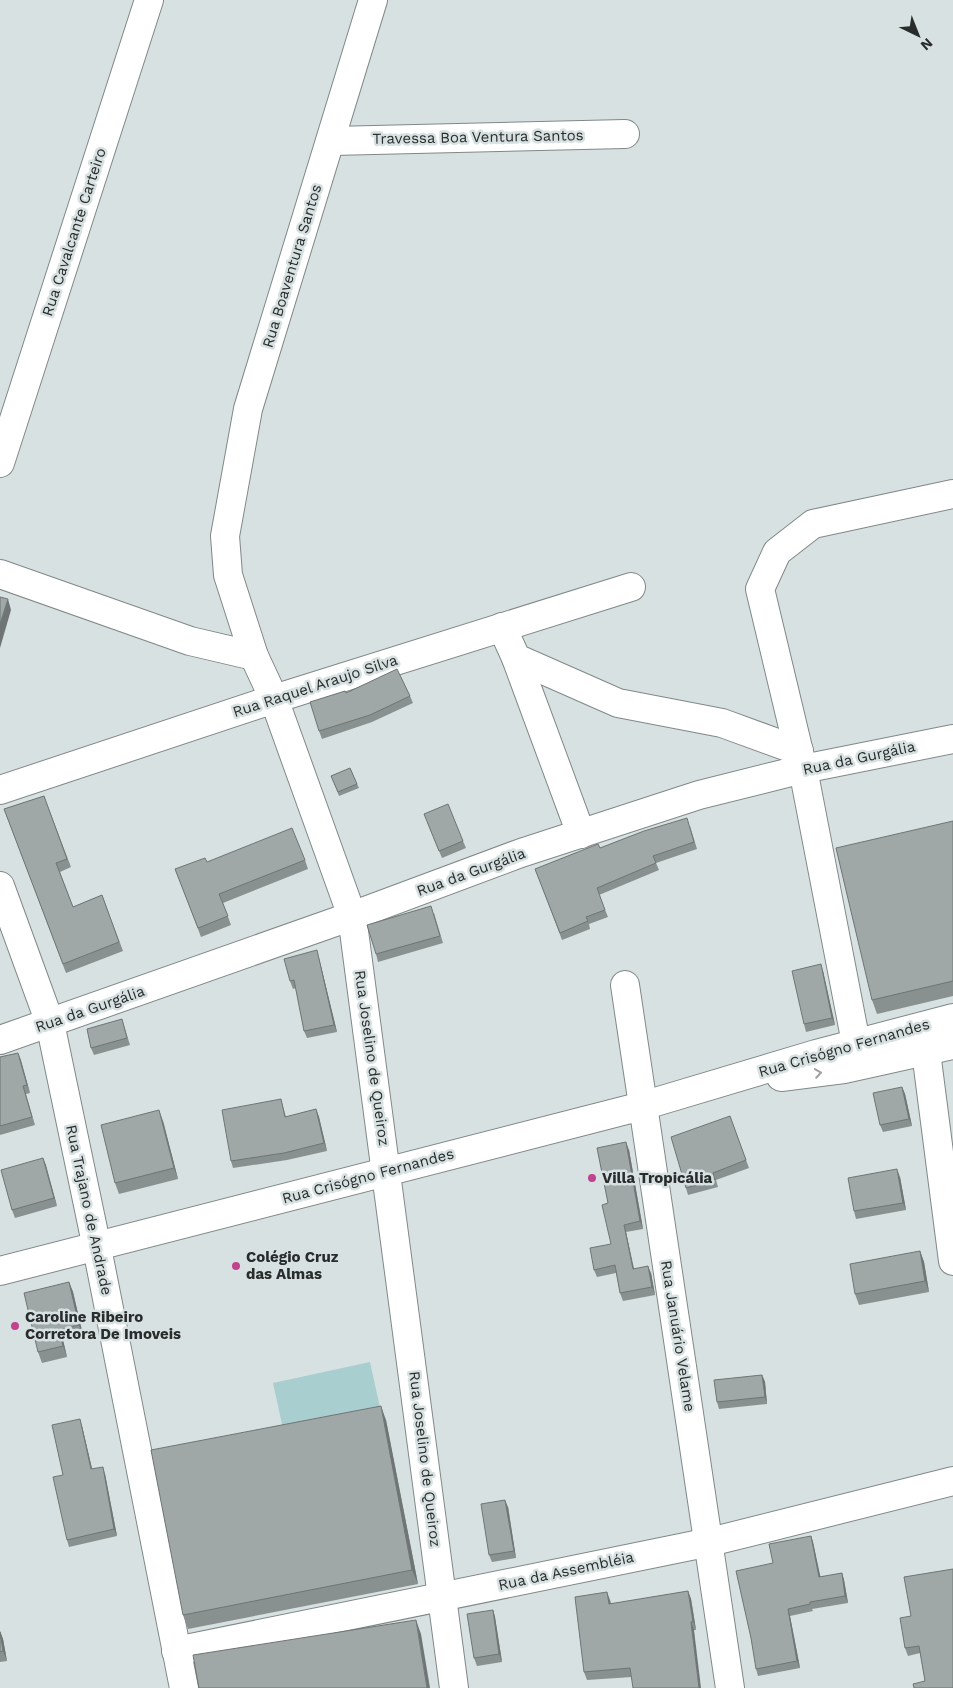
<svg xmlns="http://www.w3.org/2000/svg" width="953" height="1688" font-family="'Work Sans',sans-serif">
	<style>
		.green { fill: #a9cecf }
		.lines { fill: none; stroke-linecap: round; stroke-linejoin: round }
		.minor-casing { stroke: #808888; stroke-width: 30 }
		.minor { stroke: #fff; stroke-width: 28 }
		.wall { fill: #899090 }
		.shaded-wall { fill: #6f7575 }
		.building { fill: #9fa7a7; stroke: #6f7575 }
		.oneway { stroke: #9fa0a0 }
		.poi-dot { fill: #c1428e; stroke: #d8e1e1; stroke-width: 2 }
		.labels { text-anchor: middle; stroke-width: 5; stroke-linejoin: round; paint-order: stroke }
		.street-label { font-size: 15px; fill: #292c2c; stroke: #d8e1e1 }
		.poi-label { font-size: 15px; font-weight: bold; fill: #292c2c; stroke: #d8e1e1; text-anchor: start }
	</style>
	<rect width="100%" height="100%" fill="#d8e1e1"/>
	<polygon class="green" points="370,1362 382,1417 285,1438 273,1383"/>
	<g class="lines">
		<defs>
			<g id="minor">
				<polyline points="373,0 248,409 225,536 228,575 254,656 274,699 352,916 454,1688"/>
				<polyline points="332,141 625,134"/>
				<polyline points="0,463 149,0"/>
				<polyline points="0,574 190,641 254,656"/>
				<polyline points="502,627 516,658 618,703 722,723 799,751"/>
				<polyline points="516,658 581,834"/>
				<polyline points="0,790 274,699 631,587"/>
				<polyline points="0,886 50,1023 97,1248 184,1688"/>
				<polyline points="625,985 730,1688"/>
				<polyline points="0,1040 352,916 521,853 699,795 803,769 953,739"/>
				<polyline points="856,1043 803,769 760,589 777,552 813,524 953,494"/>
				<polyline points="926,1052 953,1261"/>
				<polyline points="781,1077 844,1069 953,1045"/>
				<polyline points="0,1271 642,1106 816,1054 953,1018"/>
				<polyline points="176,1651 710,1542 953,1481"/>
			</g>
		</defs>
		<use href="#minor" class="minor-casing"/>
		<use href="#minor" class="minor"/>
	</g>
	<g class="wall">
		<polygon points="410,696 413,703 372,722 322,739 319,731"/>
		<polygon points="350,768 359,788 339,796 331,776"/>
		<polygon points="44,796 71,867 60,872 73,907 102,895 123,951 66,973 4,809"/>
		<polygon points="953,821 953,996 877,1014 872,1000"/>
		<polygon points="427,822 463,841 466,848 442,858"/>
		<polygon points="690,826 697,849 656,863 659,870 599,895 608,917 589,924 590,929 562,940 535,869 600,848"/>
		<polygon points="305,860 308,869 223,903 231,925 201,937 175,869 207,862"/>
		<polygon points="434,913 443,943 378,962 376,954"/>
		<polygon points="319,958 337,1032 307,1038 304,1031 296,988 293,989 290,981"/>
		<polygon points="823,971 835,1025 806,1032 804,1024"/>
		<polygon points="122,1019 130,1045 94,1055 91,1048"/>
		<polygon points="18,1053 30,1093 26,1094 35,1125 0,1135 0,1057"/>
		<polygon points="902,1087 905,1094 912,1126 883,1132 880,1125"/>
		<polygon points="281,1099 286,1117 316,1109 319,1117 327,1151 287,1160 233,1168 231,1161"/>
		<polygon points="730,1116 749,1168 716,1180 718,1187 688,1195 686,1188"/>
		<polygon points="163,1121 178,1179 119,1194 115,1183"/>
		<polygon points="629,1150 643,1229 626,1232 634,1268 651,1273 655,1295 623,1301 620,1293 616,1273 597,1277 594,1270 611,1244 608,1203"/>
		<polygon points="43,1158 57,1206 15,1218 12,1210"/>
		<polygon points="900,1177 906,1210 856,1219 854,1211"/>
		<polygon points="920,1251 924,1262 929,1292 859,1305 855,1294"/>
		<polygon points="69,1282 73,1292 83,1335 63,1340 67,1357 42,1363 38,1352"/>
		<polygon points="762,1375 765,1382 767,1404 719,1409 717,1402"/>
		<polygon points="386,1420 418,1584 188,1629 183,1615"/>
		<polygon points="82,1426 92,1469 105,1474 117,1536 69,1547 67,1540 63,1475"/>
		<polygon points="508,1507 516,1558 492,1562 489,1555"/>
		<polygon points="811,1536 813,1542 820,1577 842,1573 844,1580 848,1603 812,1609 813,1611 790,1616 800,1668 758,1676 756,1669 773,1563"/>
		<polygon points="953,1569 925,1681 920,1653 908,1656 905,1648 911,1616"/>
		<polygon points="688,1591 691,1599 696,1630 694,1630 632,1677 587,1680 584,1672 610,1600 611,1604"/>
		<polygon points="493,1610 495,1617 502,1662 477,1666 474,1658"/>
		<polygon points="0,1631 3,1639 7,1661 0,1662"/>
	</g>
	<g class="shaded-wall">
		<polygon points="8,599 11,610 0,648 0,624"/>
		<polygon points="317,950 319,958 337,1032 334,1025"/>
		<polygon points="821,964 823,971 835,1025 832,1018"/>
		<polygon points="18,1053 21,1060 30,1093 27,1085"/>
		<polygon points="902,1087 905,1094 912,1126 909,1119"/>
		<polygon points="316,1109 319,1117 327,1151 324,1143"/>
		<polygon points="159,1110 163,1121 178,1179 174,1168"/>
		<polygon points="626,1142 629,1150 643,1229 640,1221"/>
		<polygon points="43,1158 46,1165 57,1206 54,1198"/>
		<polygon points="897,1169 900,1177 906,1210 903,1203"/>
		<polygon points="624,1225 626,1232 635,1276 633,1269"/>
		<polygon points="920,1251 924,1262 929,1292 925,1281"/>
		<polygon points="648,1266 651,1273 655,1295 652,1287"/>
		<polygon points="69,1282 73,1292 83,1335 79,1325"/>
		<polygon points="59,1330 63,1340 67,1357 63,1346"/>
		<polygon points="762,1375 765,1382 767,1404 765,1397"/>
		<polygon points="381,1406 386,1420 418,1584 412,1570"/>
		<polygon points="80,1419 82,1426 94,1477 91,1469"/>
		<polygon points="103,1467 105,1474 117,1536 114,1529"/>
		<polygon points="505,1500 508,1507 516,1558 514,1551"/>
		<polygon points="811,1536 813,1542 822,1584 819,1577"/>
		<polygon points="842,1573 844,1580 848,1603 845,1596"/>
		<polygon points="688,1591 691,1599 696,1630 693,1621"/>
		<polygon points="607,1592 610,1600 612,1613 609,1604"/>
		<polygon points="788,1609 790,1616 800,1668 797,1661"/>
		<polygon points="493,1610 495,1617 502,1662 499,1654"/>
		<polygon points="416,1620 421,1634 430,1688 427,1688"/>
		<polygon points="691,1622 694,1630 701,1688 699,1688"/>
		<polygon points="0,1631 3,1639 7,1661 3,1651"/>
	</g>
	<g class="building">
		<polygon points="0,597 8,599 0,624"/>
		<polygon points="397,669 410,696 370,715 319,731 310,702 345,691 346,693"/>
		<polygon points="350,768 357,784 338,792 331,776"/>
		<polygon points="44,796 67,859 56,863 73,907 102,895 119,942 63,964 4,809"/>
		<polygon points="448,804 463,841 439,851 424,814"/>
		<polygon points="687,818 694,842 653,856 656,863 597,888 605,910 586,917 588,921 560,933 535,869 598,844 600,848 644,831"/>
		<polygon points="953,821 953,981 872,1000 836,848"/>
		<polygon points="292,828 305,860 219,894 228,916 198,928 175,869 205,858 207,862"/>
		<polygon points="431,906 440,936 376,954 367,925"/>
		<polygon points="317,950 334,1025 304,1031 294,980 290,981 284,959"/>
		<polygon points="821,964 832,1018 804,1024 792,971"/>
		<polygon points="122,1019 127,1038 91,1048 87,1029"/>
		<polygon points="18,1053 27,1085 23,1086 32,1117 0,1126 0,1057"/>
		<polygon points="902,1087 909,1119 880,1125 873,1093"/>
		<polygon points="281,1099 285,1117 316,1109 324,1143 284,1153 231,1161 222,1110"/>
		<polygon points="159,1110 174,1168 115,1183 101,1125"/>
		<polygon points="730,1116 746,1160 713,1173 715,1180 686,1188 671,1137"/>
		<polygon points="626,1142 640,1221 624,1225 633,1269 648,1266 652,1287 620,1293 615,1265 594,1270 590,1248 611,1244 602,1205 608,1203 597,1148"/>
		<polygon points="43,1158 54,1198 12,1210 1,1170"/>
		<polygon points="897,1169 903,1203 854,1211 848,1178"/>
		<polygon points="920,1251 925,1281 855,1294 850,1264"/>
		<polygon points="69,1282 79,1325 59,1330 63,1346 38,1352 24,1293"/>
		<polygon points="762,1375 765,1397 717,1402 714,1380"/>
		<polygon points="381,1406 412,1570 183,1615 151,1450"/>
		<polygon points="80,1419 91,1469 103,1467 114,1529 67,1540 53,1477 63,1475 52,1425"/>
		<polygon points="505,1500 514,1551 489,1555 481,1504"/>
		<polygon points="811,1536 819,1577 842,1573 845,1596 810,1602 810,1604 788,1609 797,1661 756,1669 751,1638 736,1571 773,1563 769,1544"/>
		<polygon points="953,1569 953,1688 914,1688 913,1684 925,1681 919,1646 905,1648 900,1618 911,1616 904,1577"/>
		<polygon points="688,1591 693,1621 691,1622 699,1688 633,1688 630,1668 584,1672 575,1597 607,1592 609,1604"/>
		<polygon points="493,1610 499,1654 474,1658 467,1614"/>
		<polygon points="416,1620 427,1688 199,1688 193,1655"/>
		<polygon points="0,1632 3,1651 0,1652"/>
	</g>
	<defs><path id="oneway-chevron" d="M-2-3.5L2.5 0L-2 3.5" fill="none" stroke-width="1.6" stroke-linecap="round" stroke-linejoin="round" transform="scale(1.25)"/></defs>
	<use class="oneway" href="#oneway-chevron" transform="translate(818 1073) rotate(-9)"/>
	<g class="poi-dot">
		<circle cx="592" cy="1178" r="5"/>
		<circle cx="236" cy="1266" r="5"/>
		<circle cx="15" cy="1326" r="5"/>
	</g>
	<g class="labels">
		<g class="street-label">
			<text transform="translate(478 137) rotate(-1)" y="5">Travessa Boa Ventura Santos</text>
			<text transform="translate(74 232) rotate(-72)" y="5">Rua Cavalcante Carteiro</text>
			<text transform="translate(292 266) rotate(-73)" y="5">Rua Boaventura Santos</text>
			<text transform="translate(315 686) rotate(-18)" y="5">Rua Raquel Araujo Silva</text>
			<text transform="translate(859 758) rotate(-12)" y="5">Rua da Gurgália</text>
			<text transform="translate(471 872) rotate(-20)" y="5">Rua da Gurgália</text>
			<text transform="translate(90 1009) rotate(-19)" y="5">Rua da Gurgália</text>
			<text transform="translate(844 1048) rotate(-16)" y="5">Rua Crisógno Fernandes</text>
			<text transform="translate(372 1058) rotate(82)" y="5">Rua Joselino de Queiroz</text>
			<text transform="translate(368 1176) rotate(-15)" y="5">Rua Crisógno Fernandes</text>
			<text transform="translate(89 1210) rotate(78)" y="5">Rua Trajano de Andrade</text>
			<text transform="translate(678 1336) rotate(81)" y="5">Rua Januário Velame</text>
			<text transform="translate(425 1459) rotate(83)" y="5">Rua Joselino de Queiroz</text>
			<text transform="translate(566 1571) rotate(-12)" y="5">Rua da Assembléia</text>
		</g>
		<g class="poi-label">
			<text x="602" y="1183">Villa Tropicália</text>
			<text x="246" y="1262">Colégio Cruz<tspan x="246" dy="17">das Almas</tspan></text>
			<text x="25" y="1322">Caroline Ribeiro<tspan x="25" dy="17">Corretora De Imoveis</tspan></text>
		</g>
	</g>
	<g transform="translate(918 35) rotate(137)" stroke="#d8e1e1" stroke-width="4" paint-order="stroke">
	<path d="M0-4L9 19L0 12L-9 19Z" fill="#292c2c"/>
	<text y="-8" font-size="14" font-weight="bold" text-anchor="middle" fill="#292c2c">N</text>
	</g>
</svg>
